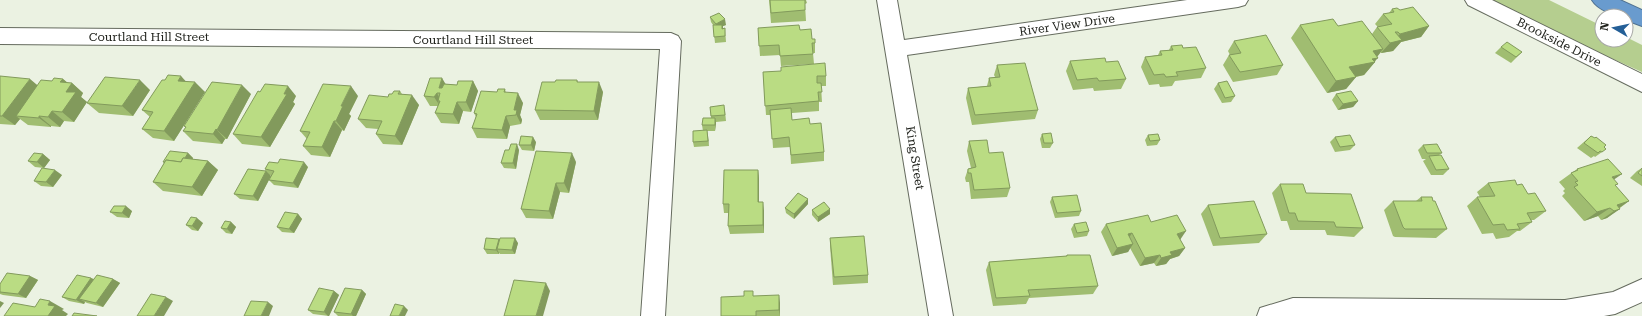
<svg xmlns="http://www.w3.org/2000/svg" width="1642" height="316" font-family="'Roboto Serif',serif">
	<style>
		.green { fill: #b5ce8f }
		.lines { fill: none; stroke-linecap: round; stroke-linejoin: round }
		.minor-casing { stroke: #656b5e; stroke-width: 2 }
		.highway-casing { stroke: #507190; stroke-width: 2 }
		.minor { fill: #fff; fill-rule: evenodd }
		.highway { fill: #699bce; fill-rule: evenodd }
		.wall { fill: #a0bd71 }
		.shaded-wall { fill: #829a5c }
		.building { fill: #badc83; stroke: #829a5c }
		.labels { text-anchor: middle; stroke-width: 3.5; stroke-linejoin: round; paint-order: stroke }
		.street-label { font-size: 12px; fill: #21231d; stroke: #fff }
	</style>
	<rect width="100%" height="100%" fill="#ebf2e2"/>
	<polygon class="green" points="1482,0 1549,0 1602,26 1602,40 1626,40 1626,37 1642,45 1642,72"/>
	<g class="lines">
		<defs>
			<g id="minor">
				<polygon points="877,0 897,0 904,40 1187,0 1248,0 1245,5 1238,7 907,55 953,316 929,316"/>
				<polygon points="1465,0 1492,0 1642,74 1642,92 1468,5"/>
				<polygon points="0,28 671,33 678,36 681,41 665,316 641,316 660,49 0,44"/>
				<polygon points="1642,279 1642,302 1615,314 1604,316 1257,316 1260,308 1293,298 1565,300 1613,292"/>
			</g>
			<path id="highway" d="M1592 0H1620L1642 10V26L1626 20V16C1615 16 1598 10 1592 0Z"/>
		</defs>
		<use href="#minor" class="minor-casing"/>
		<use href="#highway" class="highway-casing"/>
		<use href="#minor" class="minor"/>
		<use href="#highway" class="highway"/>
	</g>
	<g class="wall">
		<polygon points="769,0 806,0 807,3 805,4 806,21 771,23"/>
		<polygon points="1392,9 1400,10 1429,26 1421,37 1401,42 1393,51 1381,53 1381,52 1377,57 1375,62 1364,75 1356,77 1346,89 1327,93 1291,38 1300,25 1372,34 1377,27 1378,27 1375,24 1383,14 1389,13"/>
		<polygon points="710,17 726,25 723,26 723,29 725,28 726,42 715,43 713,25 711,22"/>
		<polygon points="758,28 800,30 812,39 815,43 815,53 813,53 814,64 781,66 780,55 760,56"/>
		<polygon points="1234,41 1283,65 1277,75 1233,82 1223,65 1229,55 1230,55 1228,51"/>
		<polygon points="1171,46 1183,48 1206,68 1201,78 1175,81 1172,86 1160,87 1159,84 1149,85 1141,67 1145,57 1158,55 1160,51 1169,50"/>
		<polygon points="1501,47 1522,52 1511,63 1495,53"/>
		<polygon points="1070,61 1106,62 1126,79 1121,89 1094,91 1093,88 1073,90 1066,71"/>
		<polygon points="997,65 1038,110 1035,119 972,125 966,98 968,88 987,86 989,78 995,77 994,75"/>
		<polygon points="763,72 826,76 826,86 821,86 822,102 819,102 819,111 792,113 792,120 810,124 824,152 824,161 791,164 790,147 773,148 771,115 766,115"/>
		<polygon points="0,76 38,86 63,79 68,83 72,83 83,93 81,97 87,102 74,122 64,121 60,127 51,126 51,127 28,125 20,119 15,125 0,124"/>
		<polygon points="577,80 578,82 603,92 598,120 540,120 535,110 555,82"/>
		<polygon points="473,81 478,91 471,112 463,111 459,124 441,123 435,113 438,106 430,106 424,96 445,84 457,85"/>
		<polygon points="186,82 205,92 174,141 153,138 142,129 150,117 142,110"/>
		<polygon points="1218,83 1235,96 1231,102 1222,103 1214,89"/>
		<polygon points="505,89 506,93 523,103 520,115 522,120 521,124 510,126 507,139 477,138 472,128 476,117 474,113 497,92"/>
		<polygon points="150,90 133,116 99,113 87,103"/>
		<polygon points="400,91 402,94 419,105 402,145 383,144 376,134 378,129 366,128 358,119 392,94"/>
		<polygon points="251,94 227,139 225,139 222,144 193,141 183,131 186,128 184,126"/>
		<polygon points="1336,94 1358,101 1353,107 1338,110 1332,100"/>
		<polygon points="296,96 293,102 295,104 270,147 242,144 233,134"/>
		<polygon points="358,96 349,114 351,116 344,131 342,130 330,157 311,155 303,146 307,139 300,131"/>
		<polygon points="710,107 725,111 726,121 716,122 715,131 707,131 709,146 694,147 693,142 703,131 702,125 711,118"/>
		<polygon points="1042,134 1053,143 1050,148 1042,148 1040,139"/>
		<polygon points="1148,135 1160,140 1157,145 1147,146 1145,140"/>
		<polygon points="1591,136 1604,147 1602,152 1595,157 1594,156 1591,158 1577,148 1585,141"/>
		<polygon points="1335,137 1355,145 1350,150 1335,152 1330,142"/>
		<polygon points="969,141 989,153 1010,188 1007,197 971,199 969,182 966,182 965,178 968,169 971,168 967,151"/>
		<polygon points="536,142 534,151 522,150 519,145"/>
		<polygon points="1423,145 1442,153 1439,155 1449,169 1443,175 1431,175 1423,161 1426,159 1422,159 1418,150"/>
		<polygon points="509,150 519,150 516,169 504,168 501,163"/>
		<polygon points="188,153 193,158 193,159 208,161 218,170 202,196 163,191 153,182 164,163 163,162"/>
		<polygon points="43,154 50,160 44,168 35,167 28,161"/>
		<polygon points="576,162 569,193 560,192 553,219 526,218 521,209"/>
		<polygon points="308,167 298,188 274,185 269,180 272,175 270,175 271,176 258,201 240,199 234,194 266,170 265,169"/>
		<polygon points="1642,168 1642,186 1630,178 1637,171"/>
		<polygon points="1577,169 1614,180 1615,186 1629,201 1607,218 1601,220 1598,216 1584,221 1562,196 1565,193 1563,191 1565,189 1559,182"/>
		<polygon points="758,170 759,179 759,202 764,211 764,233 730,234 728,226 729,213 724,213 723,204"/>
		<polygon points="62,175 53,187 41,186 34,181"/>
		<polygon points="1488,183 1517,185 1546,211 1534,220 1531,220 1532,222 1520,231 1517,231 1509,237 1496,239 1493,233 1482,234 1467,206 1477,197 1480,197 1477,192"/>
		<polygon points="1280,184 1306,193 1363,228 1354,237 1327,235 1325,230 1290,230 1287,221 1281,221 1272,193"/>
		<polygon points="1052,197 1081,211 1079,216 1055,218 1050,202"/>
		<polygon points="1421,197 1433,201 1447,229 1436,238 1395,237 1393,236 1384,210 1393,201 1416,201"/>
		<polygon points="808,204 794,219 786,213 785,208"/>
		<polygon points="1208,205 1267,234 1259,243 1213,246 1201,214"/>
		<polygon points="830,209 830,214 818,222 812,215 812,210"/>
		<polygon points="132,211 129,218 117,217 110,212"/>
		<polygon points="298,214 302,219 294,233 282,232 277,227"/>
		<polygon points="231,222 236,227 232,234 226,233 221,228"/>
		<polygon points="1151,222 1180,240 1185,248 1179,256 1170,259 1166,264 1156,266 1154,263 1140,266 1130,248 1128,252 1112,256 1101,232 1106,224"/>
		<polygon points="203,223 198,231 192,230 186,225"/>
		<polygon points="1074,224 1089,231 1087,236 1074,238 1071,229"/>
		<polygon points="830,238 868,275 868,283 833,285 830,246"/>
		<polygon points="499,239 500,240 518,243 515,254 500,254 499,253 499,254 487,254 484,249"/>
		<polygon points="1067,255 1098,286 1093,294 1029,298 1026,304 993,306 986,270 989,262 1066,256"/>
		<polygon points="30,276 38,280 26,298 3,295 0,294 0,284"/>
		<polygon points="91,278 94,279 113,279 120,283 103,307 87,303 85,302 84,304 69,301 62,297"/>
		<polygon points="362,290 366,294 356,316 338,316 334,312"/>
		<polygon points="334,291 339,295 329,316 313,314 308,310"/>
		<polygon points="753,291 753,296 780,303 780,316 721,316 744,296"/>
	</g>
	<g class="shaded-wall">
		<polygon points="725,19 726,25 723,26 723,31 717,29 716,24"/>
		<polygon points="1429,26 1421,37 1401,42 1393,51 1381,53 1390,43 1392,42 1400,34"/>
		<polygon points="1383,49 1376,58 1378,58 1374,62 1375,62 1364,75 1339,80 1349,67 1373,51"/>
		<polygon points="181,76 190,86 178,81"/>
		<polygon points="1356,77 1346,89 1327,93 1336,81"/>
		<polygon points="442,78 448,88 439,88"/>
		<polygon points="30,79 42,89 16,116 20,119 15,125 2,116"/>
		<polygon points="63,79 70,85 72,83 83,93 81,97 87,102 74,122 62,112 66,92 60,82"/>
		<polygon points="140,80 150,90 133,116 122,106"/>
		<polygon points="473,81 478,91 471,112 466,102"/>
		<polygon points="195,82 205,92 174,141 164,131"/>
		<polygon points="599,82 603,92 598,120 594,111"/>
		<polygon points="242,85 251,94 227,139 217,130"/>
		<polygon points="288,86 296,96 293,102 295,104 270,147 261,137"/>
		<polygon points="351,86 358,96 349,114 351,116 344,131 336,121 341,106"/>
		<polygon points="437,93 442,103 440,101 438,101 440,106 434,97"/>
		<polygon points="518,93 523,103 520,115 522,120 521,124 514,110"/>
		<polygon points="412,95 419,105 402,145 395,136"/>
		<polygon points="1358,101 1353,107 1338,110 1343,104"/>
		<polygon points="457,102 463,111 459,124 453,114"/>
		<polygon points="52,111 64,121 60,127 48,117"/>
		<polygon points="39,116 51,126 51,127 39,118"/>
		<polygon points="506,116 510,126 507,139 502,130"/>
		<polygon points="715,118 716,123 715,131"/>
		<polygon points="334,121 342,130 330,157 322,147"/>
		<polygon points="216,129 225,139 222,144 213,134"/>
		<polygon points="707,130 708,136 709,146 708,141"/>
		<polygon points="533,137 536,142 534,151 531,145"/>
		<polygon points="517,144 519,150 516,169 513,163"/>
		<polygon points="188,153 193,158 187,169 182,164"/>
		<polygon points="572,153 576,162 569,193 564,183"/>
		<polygon points="43,154 50,160 44,168 37,162"/>
		<polygon points="208,161 218,170 202,196 192,187"/>
		<polygon points="304,162 308,167 298,188 293,183"/>
		<polygon points="55,170 62,175 53,187 46,182"/>
		<polygon points="758,170 759,179 759,211 758,202"/>
		<polygon points="266,171 271,176 258,201 253,196"/>
		<polygon points="1622,174 1609,183 1612,177"/>
		<polygon points="556,183 560,192 553,219 549,211"/>
		<polygon points="808,199 808,204 794,219 794,214"/>
		<polygon points="1629,201 1616,210 1617,205"/>
		<polygon points="763,202 764,211 764,233 763,225"/>
		<polygon points="126,206 132,211 129,218 122,213"/>
		<polygon points="1610,208 1598,216 1584,221 1597,212"/>
		<polygon points="830,209 830,214 818,222 818,217"/>
		<polygon points="1620,209 1607,218 1601,220 1614,211"/>
		<polygon points="298,214 302,219 294,233 289,229"/>
		<polygon points="197,218 203,223 198,231 192,226"/>
		<polygon points="231,222 236,227 232,234 227,229"/>
		<polygon points="1186,231 1180,240 1177,234"/>
		<polygon points="1132,233 1127,241 1128,234"/>
		<polygon points="515,238 518,243 515,254 512,250"/>
		<polygon points="499,239 502,243 497,249 499,253 499,254 496,250"/>
		<polygon points="1133,244 1128,252 1112,256 1117,248"/>
		<polygon points="1185,248 1179,256 1170,259 1166,264 1156,266 1161,258 1170,252"/>
		<polygon points="1160,255 1154,263 1140,266 1145,258"/>
		<polygon points="30,276 38,280 26,298 18,294"/>
		<polygon points="91,278 98,282 79,299 85,302 84,304 76,300"/>
		<polygon points="113,279 120,283 103,307 96,303"/>
		<polygon points="546,283 550,291 543,316 536,316"/>
		<polygon points="362,290 366,294 356,316 353,316 351,314"/>
		<polygon points="334,291 339,295 329,316 328,316 324,312"/>
		<polygon points="779,295 780,303 780,316 779,310"/>
		<polygon points="166,297 173,301 164,316 154,316"/>
		<polygon points="0,301 4,303 0,308"/>
		<polygon points="50,301 64,309 62,310 68,314 66,316 48,316 48,305"/>
		<polygon points="268,302 273,306 269,316 261,316"/>
		<polygon points="404,306 408,310 405,316 399,316"/>
	</g>
	<g class="building">
		<polygon points="770,0 805,0 805,10 771,13"/>
		<polygon points="1413,7 1429,26 1400,34 1398,32 1395,32 1402,40 1390,43 1377,27 1392,24 1383,14 1394,12 1392,9 1397,8 1400,10"/>
		<polygon points="719,13 725,19 716,24 710,17"/>
		<polygon points="1333,19 1338,26 1362,21 1383,49 1373,51 1378,58 1372,59 1375,62 1349,67 1356,77 1336,81 1300,25"/>
		<polygon points="713,25 722,25 722,29 725,28 725,36 714,37"/>
		<polygon points="799,25 800,30 811,29 812,39 815,39 815,43 812,43 813,54 780,56 779,45 759,46 758,28"/>
		<polygon points="1266,35 1283,65 1240,72 1229,55 1241,53 1234,41"/>
		<polygon points="1507,42 1522,52 1516,57 1501,47"/>
		<polygon points="1182,45 1183,48 1196,47 1206,68 1176,72 1178,76 1166,77 1164,74 1154,75 1145,57 1162,55 1160,51 1173,50 1171,46"/>
		<polygon points="1105,58 1106,62 1118,61 1126,79 1099,81 1097,78 1077,80 1070,61"/>
		<polygon points="825,63 826,76 817,76 817,83 821,83 822,92 818,92 819,101 765,106 763,72 781,71 781,67"/>
		<polygon points="1025,63 1038,110 975,115 968,88 991,86 989,78 1000,77 997,65"/>
		<polygon points="168,75 181,76 178,81 195,82 164,131 142,129 153,112 142,110 162,80 165,80"/>
		<polygon points="0,76 30,79 2,116 0,116"/>
		<polygon points="105,77 140,80 122,106 87,103"/>
		<polygon points="54,78 63,79 60,82 72,83 66,92 76,92 62,112 52,111 48,117 39,116 39,118 16,116 41,80 52,81"/>
		<polygon points="430,78 442,78 439,88 442,88 444,84 457,85 458,81 473,81 466,102 457,102 453,114 435,113 440,101 438,101 440,93 437,93 434,97 424,96"/>
		<polygon points="556,80 577,80 577,82 599,82 594,111 535,110 542,82 555,82"/>
		<polygon points="1227,81 1235,96 1225,98 1218,83"/>
		<polygon points="212,82 242,85 217,130 216,129 213,134 183,131 186,127 184,126"/>
		<polygon points="265,84 288,86 284,94 287,94 261,137 233,134 258,91 260,92"/>
		<polygon points="323,84 351,86 341,106 343,106 336,121 334,121 322,147 303,146 310,132 300,131"/>
		<polygon points="498,89 505,89 504,92 518,93 514,110 517,110 516,115 506,116 502,130 472,128 477,114 474,113 481,91 497,92"/>
		<polygon points="394,91 400,91 398,94 412,95 395,136 376,134 382,121 358,119 369,95 388,97 389,94 392,94"/>
		<polygon points="1351,91 1358,101 1343,104 1336,94"/>
		<polygon points="724,105 725,115 711,116 710,107"/>
		<polygon points="791,108 792,120 809,118 810,124 821,123 824,152 791,155 789,137 772,139 770,110"/>
		<polygon points="703,118 715,118 715,125 702,125"/>
		<polygon points="707,130 708,141 693,142 693,131"/>
		<polygon points="1051,133 1053,143 1044,143 1042,134"/>
		<polygon points="1158,134 1160,140 1150,141 1148,135"/>
		<polygon points="1350,135 1355,145 1340,147 1335,137"/>
		<polygon points="521,136 533,137 531,145 519,145"/>
		<polygon points="1591,136 1595,138 1596,137 1606,145 1604,147 1606,149 1602,152 1600,151 1598,153 1584,143"/>
		<polygon points="987,140 989,153 1003,152 1010,188 974,190 971,173 968,173 968,169 976,167 969,141"/>
		<polygon points="511,144 517,144 513,163 501,163 505,150 509,150"/>
		<polygon points="1437,144 1442,153 1427,153 1423,145"/>
		<polygon points="170,151 188,153 185,158 183,158 181,162 166,160 165,162 163,162"/>
		<polygon points="536,151 572,153 564,183 556,183 549,211 521,209"/>
		<polygon points="34,153 43,154 37,162 28,161"/>
		<polygon points="1441,155 1449,169 1436,170 1429,156"/>
		<polygon points="183,158 208,161 192,187 153,182 166,160 181,162"/>
		<polygon points="280,159 304,162 293,183 269,180 274,171 265,169 269,162 278,163"/>
		<polygon points="1608,159 1622,174 1612,177 1618,184 1615,185 1629,201 1617,205 1620,209 1614,211 1610,208 1597,212 1574,187 1578,185 1575,182 1578,181 1571,173 1578,170 1577,169"/>
		<polygon points="42,168 55,170 46,182 34,181"/>
		<polygon points="1642,168 1642,176 1638,173"/>
		<polygon points="248,169 266,171 253,196 234,194"/>
		<polygon points="724,170 758,170 758,202 763,202 763,225 728,226 729,204 723,204"/>
		<polygon points="1515,180 1517,185 1522,184 1528,194 1535,193 1546,211 1527,213 1532,222 1517,224 1520,229 1507,230 1504,224 1493,225 1477,197 1495,196 1488,183"/>
		<polygon points="1280,184 1303,184 1306,193 1351,194 1363,228 1336,227 1334,222 1298,221 1295,213 1289,213"/>
		<polygon points="798,193 808,199 794,214 785,208"/>
		<polygon points="1077,195 1081,211 1057,213 1052,197"/>
		<polygon points="1421,197 1432,197 1433,201 1435,201 1447,229 1405,229 1403,227 1393,201 1422,201"/>
		<polygon points="1254,201 1267,234 1220,238 1208,205"/>
		<polygon points="824,202 830,209 818,217 812,210"/>
		<polygon points="114,206 126,206 122,213 110,212"/>
		<polygon points="285,212 298,214 289,229 277,227"/>
		<polygon points="1148,215 1151,222 1177,215 1186,231 1177,234 1185,248 1170,252 1172,255 1161,258 1160,255 1145,258 1132,233 1128,234 1133,244 1117,248 1106,224"/>
		<polygon points="191,217 197,218 192,226 186,225"/>
		<polygon points="225,221 231,222 227,229 221,228"/>
		<polygon points="1086,222 1089,231 1077,233 1074,224"/>
		<polygon points="864,236 868,275 834,277 830,238"/>
		<polygon points="486,238 499,239 496,250 484,249"/>
		<polygon points="500,238 515,238 512,250 497,249"/>
		<polygon points="1067,255 1090,255 1098,286 1028,290 1030,296 996,298 989,262 1067,256"/>
		<polygon points="7,273 30,276 18,294 0,292 0,284"/>
		<polygon points="77,275 91,278 76,300 62,297"/>
		<polygon points="97,275 113,279 96,303 79,299"/>
		<polygon points="514,280 546,283 536,316 504,316"/>
		<polygon points="319,288 334,291 324,312 308,310"/>
		<polygon points="345,288 362,290 351,314 334,312"/>
		<polygon points="744,291 753,291 753,296 779,295 779,310 756,311 756,316 721,316 721,297 744,296"/>
		<polygon points="151,294 166,297 154,316 137,316"/>
		<polygon points="40,299 50,301 48,305 55,306 48,316 4,316 13,303 35,307"/>
		<polygon points="251,301 268,302 261,316 244,316"/>
		<polygon points="395,304 404,306 399,316 390,316"/>
		<polygon points="74,313 97,316 72,316"/>
	</g>
	<g class="labels">
		<g class="street-label">
			<text transform="translate(1067 25) rotate(-8)" y="4">River View Drive</text>
			<text x="149" y="41">Courtland Hill Street</text>
			<text x="473" y="44">Courtland Hill Street</text>
			<text transform="translate(1559 42) rotate(27)" y="4">Brookside Drive</text>
			<text transform="translate(915 158) rotate(81)" y="4">King Street</text>
		</g>
	</g>
	<g transform="translate(1614 28) rotate(279)"><circle r="19" fill="#ffffff" stroke="#a6a7a5"/>
	<path d="M0-3L7 15L0 10L-7 15Z" fill="#245f97"/>
	<text y="-6" font-size="11" font-weight="bold" text-anchor="middle" fill="#21231d">N</text>
	</g>
</svg>
